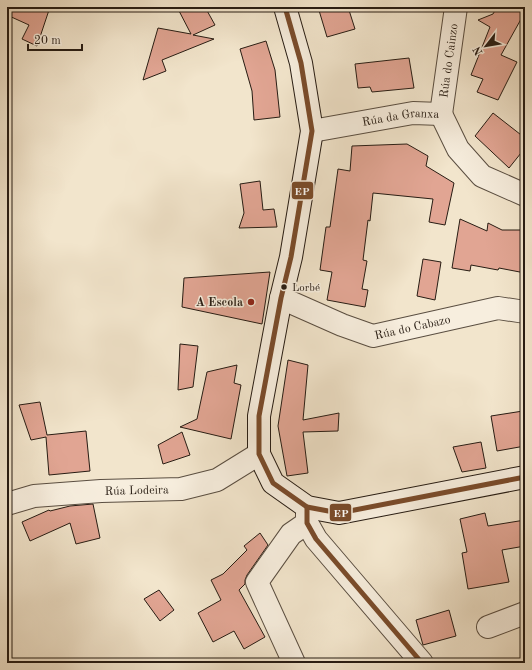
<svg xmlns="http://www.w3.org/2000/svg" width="532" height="670" font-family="'Old Standard TT',serif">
	<rect width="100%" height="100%" fill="#f2e5cc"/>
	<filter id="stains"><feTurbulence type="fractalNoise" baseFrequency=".005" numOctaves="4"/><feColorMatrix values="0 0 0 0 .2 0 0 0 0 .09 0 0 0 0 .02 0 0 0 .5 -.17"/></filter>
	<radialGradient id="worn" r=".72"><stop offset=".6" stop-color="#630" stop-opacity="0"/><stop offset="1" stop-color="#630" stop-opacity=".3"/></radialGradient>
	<!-- building -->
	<g fill="#e1a593" stroke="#271c13">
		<path d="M7,7H50L37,46L22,39L29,25L7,15Z"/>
		<path d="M177,7H205L215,25L193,35L214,39L162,60L166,71L143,80L158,28L191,34Z"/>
		<path d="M318,7H348L355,29L327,37Z"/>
		<path d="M497,7H525V12L501,55L517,62L498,100L477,92L483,79L471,75L490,27L478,20L493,14Z"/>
		<path d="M266,41L275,70L280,117L254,120L252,91L240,49Z"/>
		<path d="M409,58L414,88L372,92L370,87L358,88L355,64Z"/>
		<path d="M493,113L525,138V148L509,168L475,136Z"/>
		<path d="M407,144L428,156L426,166L454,183L445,225L429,222L433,199L373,193L370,221L368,220L363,260L367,261L362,289L368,290L365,307L327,300L332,272L320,270L326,227H330L338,169L350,171L352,146Z"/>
		<path d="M260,181L263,210L274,209L277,227L239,228L244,213L240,184Z"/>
		<path d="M460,219L487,231L488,223L502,230H525V273L499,268L498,270L471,265L470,271L452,268Z"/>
		<path d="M423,259L441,262L435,300L417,296Z"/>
		<path d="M270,272L262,324L182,307L184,278Z"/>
		<path d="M180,344L198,346L193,387L178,390Z"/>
		<path d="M288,360L308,365L303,420L339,413L338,431L303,432L308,473L287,476L278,426Z"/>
		<path d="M237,365L234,383L241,385L231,439L180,427L197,419L207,372Z"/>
		<path d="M40,402L47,435L86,431L90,471L49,475L46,437L31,440L19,405Z"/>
		<path d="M523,411L525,422V446L497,451L491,416Z"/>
		<path d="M182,432L190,455L163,464L158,445Z"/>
		<path d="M481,442L486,468L462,472L453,447Z"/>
		<path d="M93,504L100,538L76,544L70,523L30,541L22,522L49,510L50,511L70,506Z"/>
		<path d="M485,513L488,526L525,520V546L502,550L509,582L468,589L462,553L467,552L460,519Z"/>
		<path d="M260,533L268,545L247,575L245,580V584L239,590L265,637L244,649L234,631L213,642L198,613L221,600L211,580L223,574L247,550L244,546Z"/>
		<path d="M159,590L174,610L160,621L144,599Z"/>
		<path d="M449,610L456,636L423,645L416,620Z"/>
	</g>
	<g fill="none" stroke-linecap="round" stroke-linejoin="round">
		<!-- street casing -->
		<g stroke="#5a4e41" stroke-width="24">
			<g id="street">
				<path d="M441,114L458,149L482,176L525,195"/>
				<path id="s1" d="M441,114L456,7"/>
				<path id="s2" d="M312,131L413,113L441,114"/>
				<path id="s3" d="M281,298L342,325L373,336L498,308L525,312"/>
				<path id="s4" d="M7,504L34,496L101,491L181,489L217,480L259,454"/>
				<path d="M307,507V523L316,539L422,663"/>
				<path d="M488,627L525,613"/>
				<path d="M294,663L257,582L291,534L307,523"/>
			</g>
		</g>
		<!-- secondary casing -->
		<g stroke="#271c13" stroke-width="24">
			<path id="secondary" d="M285,7L301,63L312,131L291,257L281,298L259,416V454L273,483L307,507L339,513L525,477"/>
		</g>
		<!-- street -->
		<use href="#street" stroke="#f7eede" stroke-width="22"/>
		<!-- secondary -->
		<use href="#secondary" stroke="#f7eede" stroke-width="22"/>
		<!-- bus-1 casing -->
		<g stroke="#f7eede" stroke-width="8">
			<g id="bus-1">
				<path d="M285,7L301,63L312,131L291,257L281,298L259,416V454L273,483L307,507L339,513L525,477"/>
				<path d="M307,507V523L316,539L422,663"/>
			</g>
		</g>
		<!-- bus-1 -->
		<use href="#bus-1" stroke="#7a4b2a" stroke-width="5"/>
	</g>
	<!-- markers -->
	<circle fill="#271c13" stroke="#f7eede" stroke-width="1.5" cx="284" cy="287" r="3.5"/>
	<circle fill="#8f2418" stroke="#f7eede" stroke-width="1.5" cx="251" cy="302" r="4"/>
	<g text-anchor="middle" stroke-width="3" stroke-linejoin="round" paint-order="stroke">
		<!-- bus labels -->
		<g font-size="11" fill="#271c13" stroke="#f7eede" text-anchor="start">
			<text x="292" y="291">Lorbé</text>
		</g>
		<!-- street labels -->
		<g font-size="12" fill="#271c13" stroke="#f7eede">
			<text dy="4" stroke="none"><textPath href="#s1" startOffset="54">Rúa do Cainzo</textPath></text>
			<text dy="4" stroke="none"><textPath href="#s2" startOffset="90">Rúa da Granxa</textPath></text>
			<text dy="4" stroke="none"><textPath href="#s3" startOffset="140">Rúa do Cabazo</textPath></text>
			<text dy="4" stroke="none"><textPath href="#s4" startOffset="131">Rúa Lodeira</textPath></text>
		</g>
		<!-- poi labels -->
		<g font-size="12" font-weight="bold" fill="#271c13" stroke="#f7eede" text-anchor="end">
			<text x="243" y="306">A Escola</text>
		</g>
	</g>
	<g stroke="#f7eede" stroke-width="1.5">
		<rect x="291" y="181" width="23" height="19" rx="4" fill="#7a4b2a"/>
		<rect x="329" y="503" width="23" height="19" rx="4" fill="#7a4b2a"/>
	</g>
	<g font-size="11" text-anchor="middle" font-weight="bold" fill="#fff">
		<text x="302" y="195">EP</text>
		<text x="341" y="517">EP</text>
	</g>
	<!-- margin -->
	<rect width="532" height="670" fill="none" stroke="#f2e5cc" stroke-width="24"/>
	<rect x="8" y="8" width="516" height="654" fill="none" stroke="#271c13" stroke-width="2"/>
	<rect x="12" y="12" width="508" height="646" fill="none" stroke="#271c13"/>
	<!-- north arrow -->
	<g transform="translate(486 46) rotate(239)" stroke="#f7eede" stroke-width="3" paint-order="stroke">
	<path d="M0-3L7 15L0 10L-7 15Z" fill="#271c13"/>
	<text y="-6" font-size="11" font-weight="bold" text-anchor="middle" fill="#271c13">N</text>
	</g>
	<!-- scale -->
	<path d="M28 44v6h54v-6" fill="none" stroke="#271c13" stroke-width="2"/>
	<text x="34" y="44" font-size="12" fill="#271c13" stroke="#f7eede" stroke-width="3" paint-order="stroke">20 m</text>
	<rect width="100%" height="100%" filter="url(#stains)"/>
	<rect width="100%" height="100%" fill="url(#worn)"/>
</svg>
